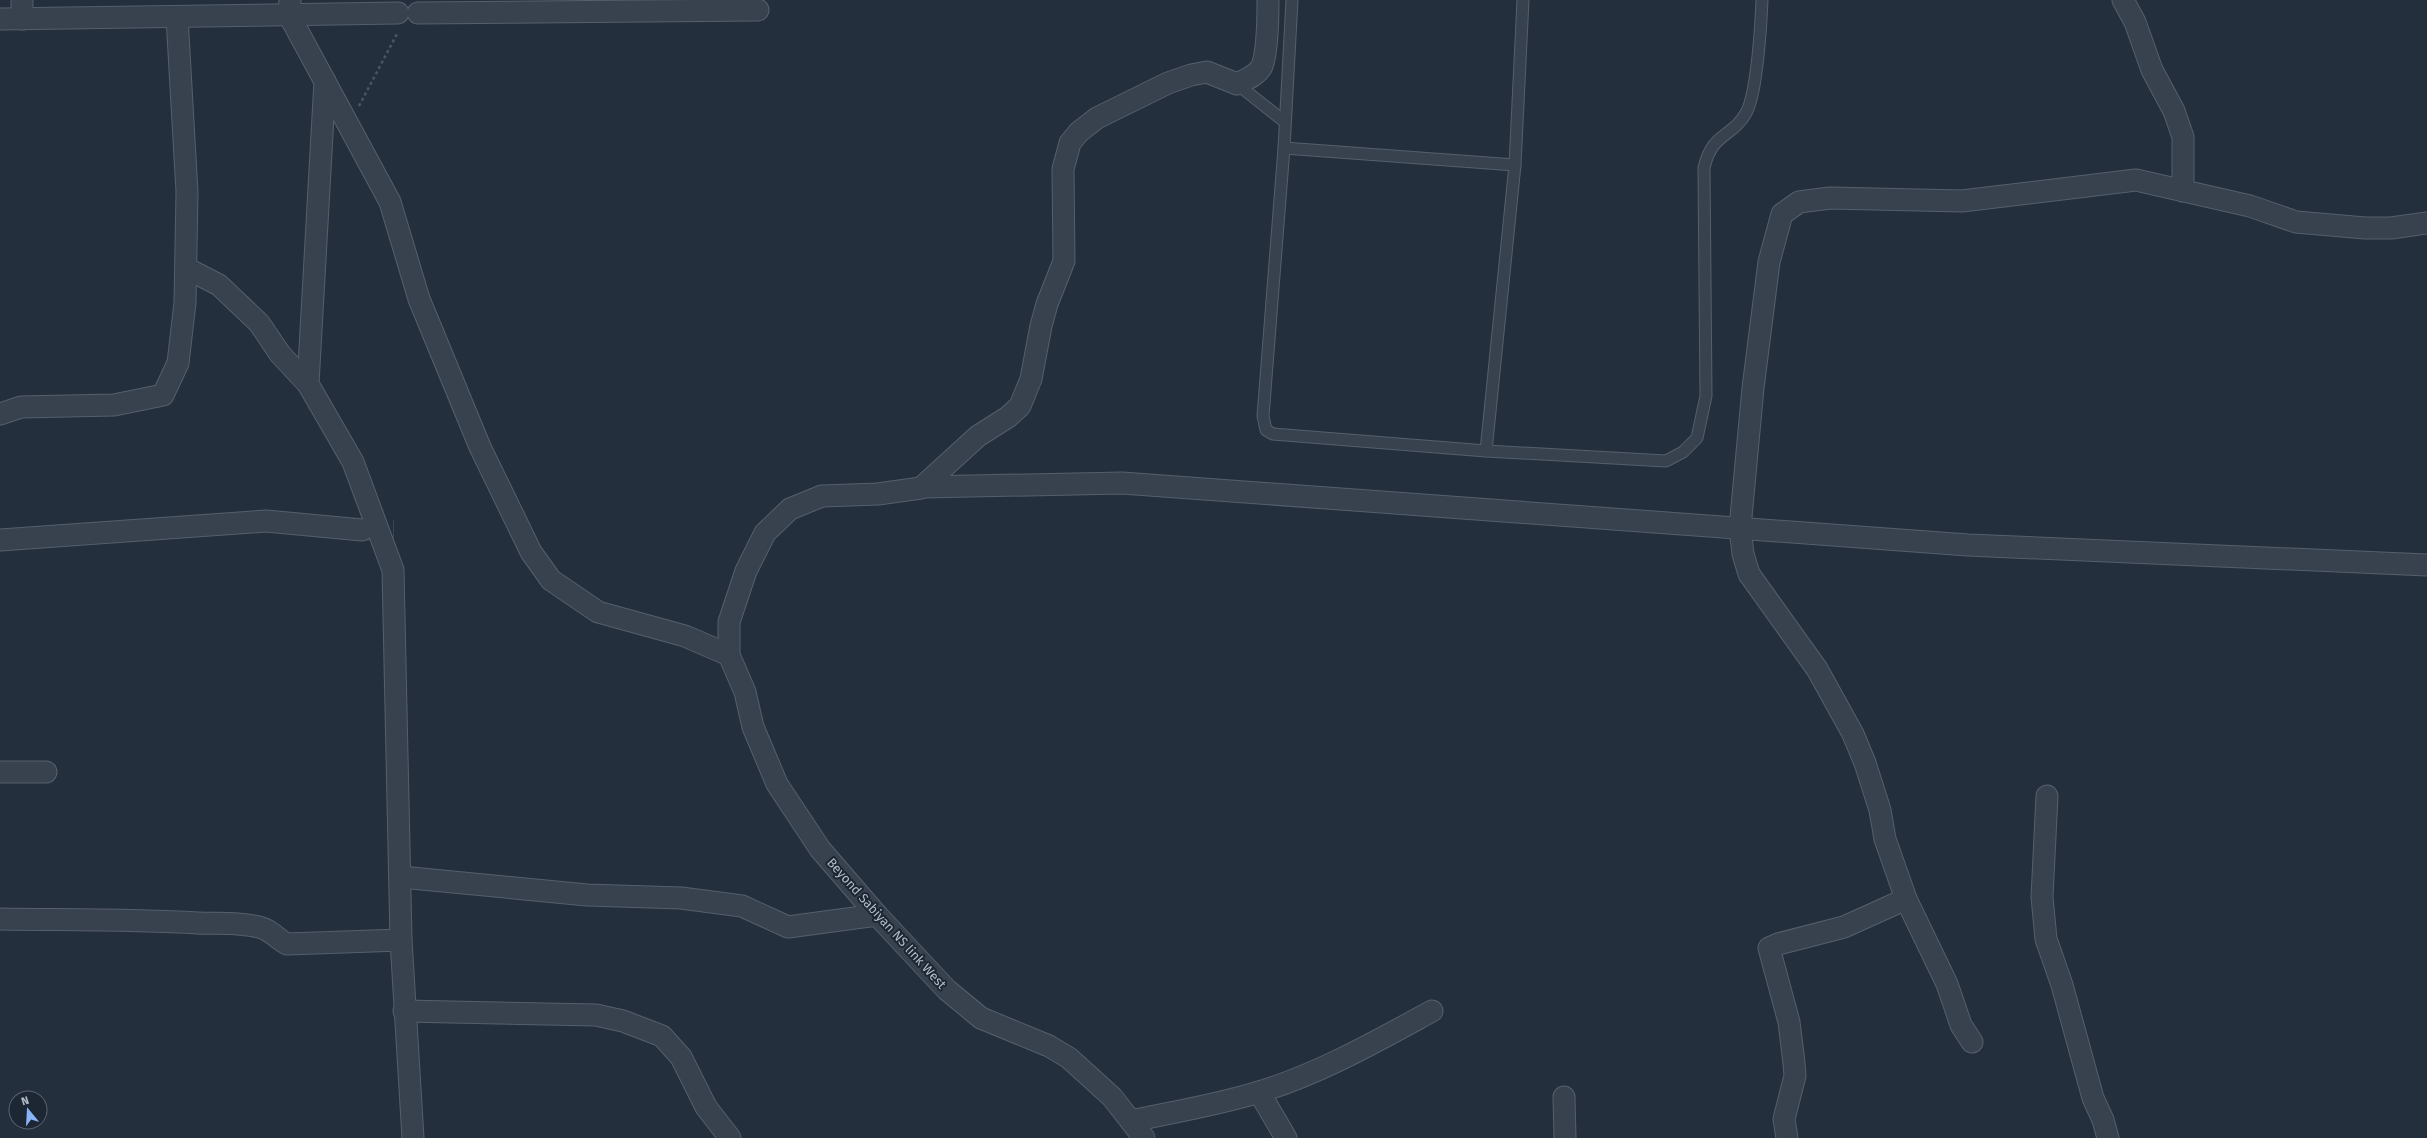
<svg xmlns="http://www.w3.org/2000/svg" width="2427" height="1138" font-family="'Fira Sans',sans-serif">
	<rect width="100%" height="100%" fill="#242f3e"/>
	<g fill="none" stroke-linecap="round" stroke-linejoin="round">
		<!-- minor-tunnel -->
		<path stroke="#3a4453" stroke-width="21" stroke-dasharray="21 10" stroke-linecap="butt" d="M362,530H394"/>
		<!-- service casing -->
		<g stroke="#565f6c" stroke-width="13">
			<g id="service">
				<path d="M1292,0L1284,148L1263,416L1266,430L1273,434L1486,451L1666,461L1683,452L1697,438L1706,396L1704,168C1712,132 1732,138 1746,113C1757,94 1761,24 1762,0"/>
				<path d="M1237,84L1285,122"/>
				<path d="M1284,148L1515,165"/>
				<path d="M1486,451L1515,165L1523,0"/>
			</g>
		</g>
		<!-- minor casing -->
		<g stroke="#565f6c" stroke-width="23">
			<g id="minor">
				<path d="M290,0L289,15L390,202L419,299L480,447L531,552L551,580L598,612L685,636L729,655"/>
				<path d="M2123,0L2135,22L2152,70L2174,111L2183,137V191"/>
				<path d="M418,13L758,10"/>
				<path d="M0,19L398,13"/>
				<path d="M22,19V0"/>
				<path d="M325,81L308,384L353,462L393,570L401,940L413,1138"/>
				<path d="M186,268L219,285L259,323L280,354L308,384"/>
				<path d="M0,414L21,407L114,405L163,395L178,363L185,303L187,192L177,17"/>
				<path d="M923,487L1122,483L1968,545L2427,565"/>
				<path d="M0,540L266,521L362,530"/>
				<path d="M0,772H46"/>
				<path d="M2047,796L2042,897L2046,939L2062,985L2093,1098L2103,1120L2108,1138"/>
				<path d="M401,877L587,895L681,898L742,906L788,927L877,915"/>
				<path d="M0,919C66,920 132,919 198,923C218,924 243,922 262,928C272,931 277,939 287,944L401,940"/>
				<path d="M404,1011L596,1015L623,1021L662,1036L681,1057L706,1107L730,1138"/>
				<path d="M1972,1042L1961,1025L1947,984L1906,899L1885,839L1880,810L1865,763L1853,734L1817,669L1749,574L1743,554L1740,528L1753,388L1769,262L1782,214L1799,202L1830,198L1962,201L2136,180L2250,206L2296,222L2365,228H2391L2427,223"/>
				<path d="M1259,1092L1286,1138"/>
				<path d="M1564,1097L1565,1138"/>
				<path d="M1131,1121C1174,1112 1217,1105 1259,1092C1319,1074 1377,1041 1432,1011"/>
				<path d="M1144,1138L1112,1097L1069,1058L1049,1046L981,1018L947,990L877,915L820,849L777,784L753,727L745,692L729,655V622L746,571L765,533L790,509L822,496L878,494L921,488L978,436L1008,417L1020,406L1031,379L1041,326L1047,304L1064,261L1063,169L1070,143L1079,132L1097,118L1168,83L1191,75L1207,72L1237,84C1245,80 1258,75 1262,66C1268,50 1268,17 1268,0"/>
				<path d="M1787,1138L1784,1119L1795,1076L1794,1063L1789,1022L1769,948L1778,944L1844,927L1906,899"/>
			</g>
		</g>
		<!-- path -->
		<path stroke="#44595c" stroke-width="2.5" stroke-dasharray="3 3" stroke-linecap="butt" d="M359,106L398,32"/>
		<!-- service -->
		<use href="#service" stroke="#38414e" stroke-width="11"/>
		<!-- minor -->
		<use href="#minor" stroke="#38414e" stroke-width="21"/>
	</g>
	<g text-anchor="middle" stroke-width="4" stroke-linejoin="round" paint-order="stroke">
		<!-- street labels -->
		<g font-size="13" fill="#b4bcc9" stroke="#1d2633">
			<text transform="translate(887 923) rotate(48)" y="5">Beyond Sabiyan NS link West</text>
		</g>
	</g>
	<!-- north arrow -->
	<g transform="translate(28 1110) rotate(342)"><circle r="19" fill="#1d2633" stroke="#59626f"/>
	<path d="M0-3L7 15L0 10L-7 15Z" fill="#8ab4f8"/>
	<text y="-6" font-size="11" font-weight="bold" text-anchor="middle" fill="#b4bcc9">N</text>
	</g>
</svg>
